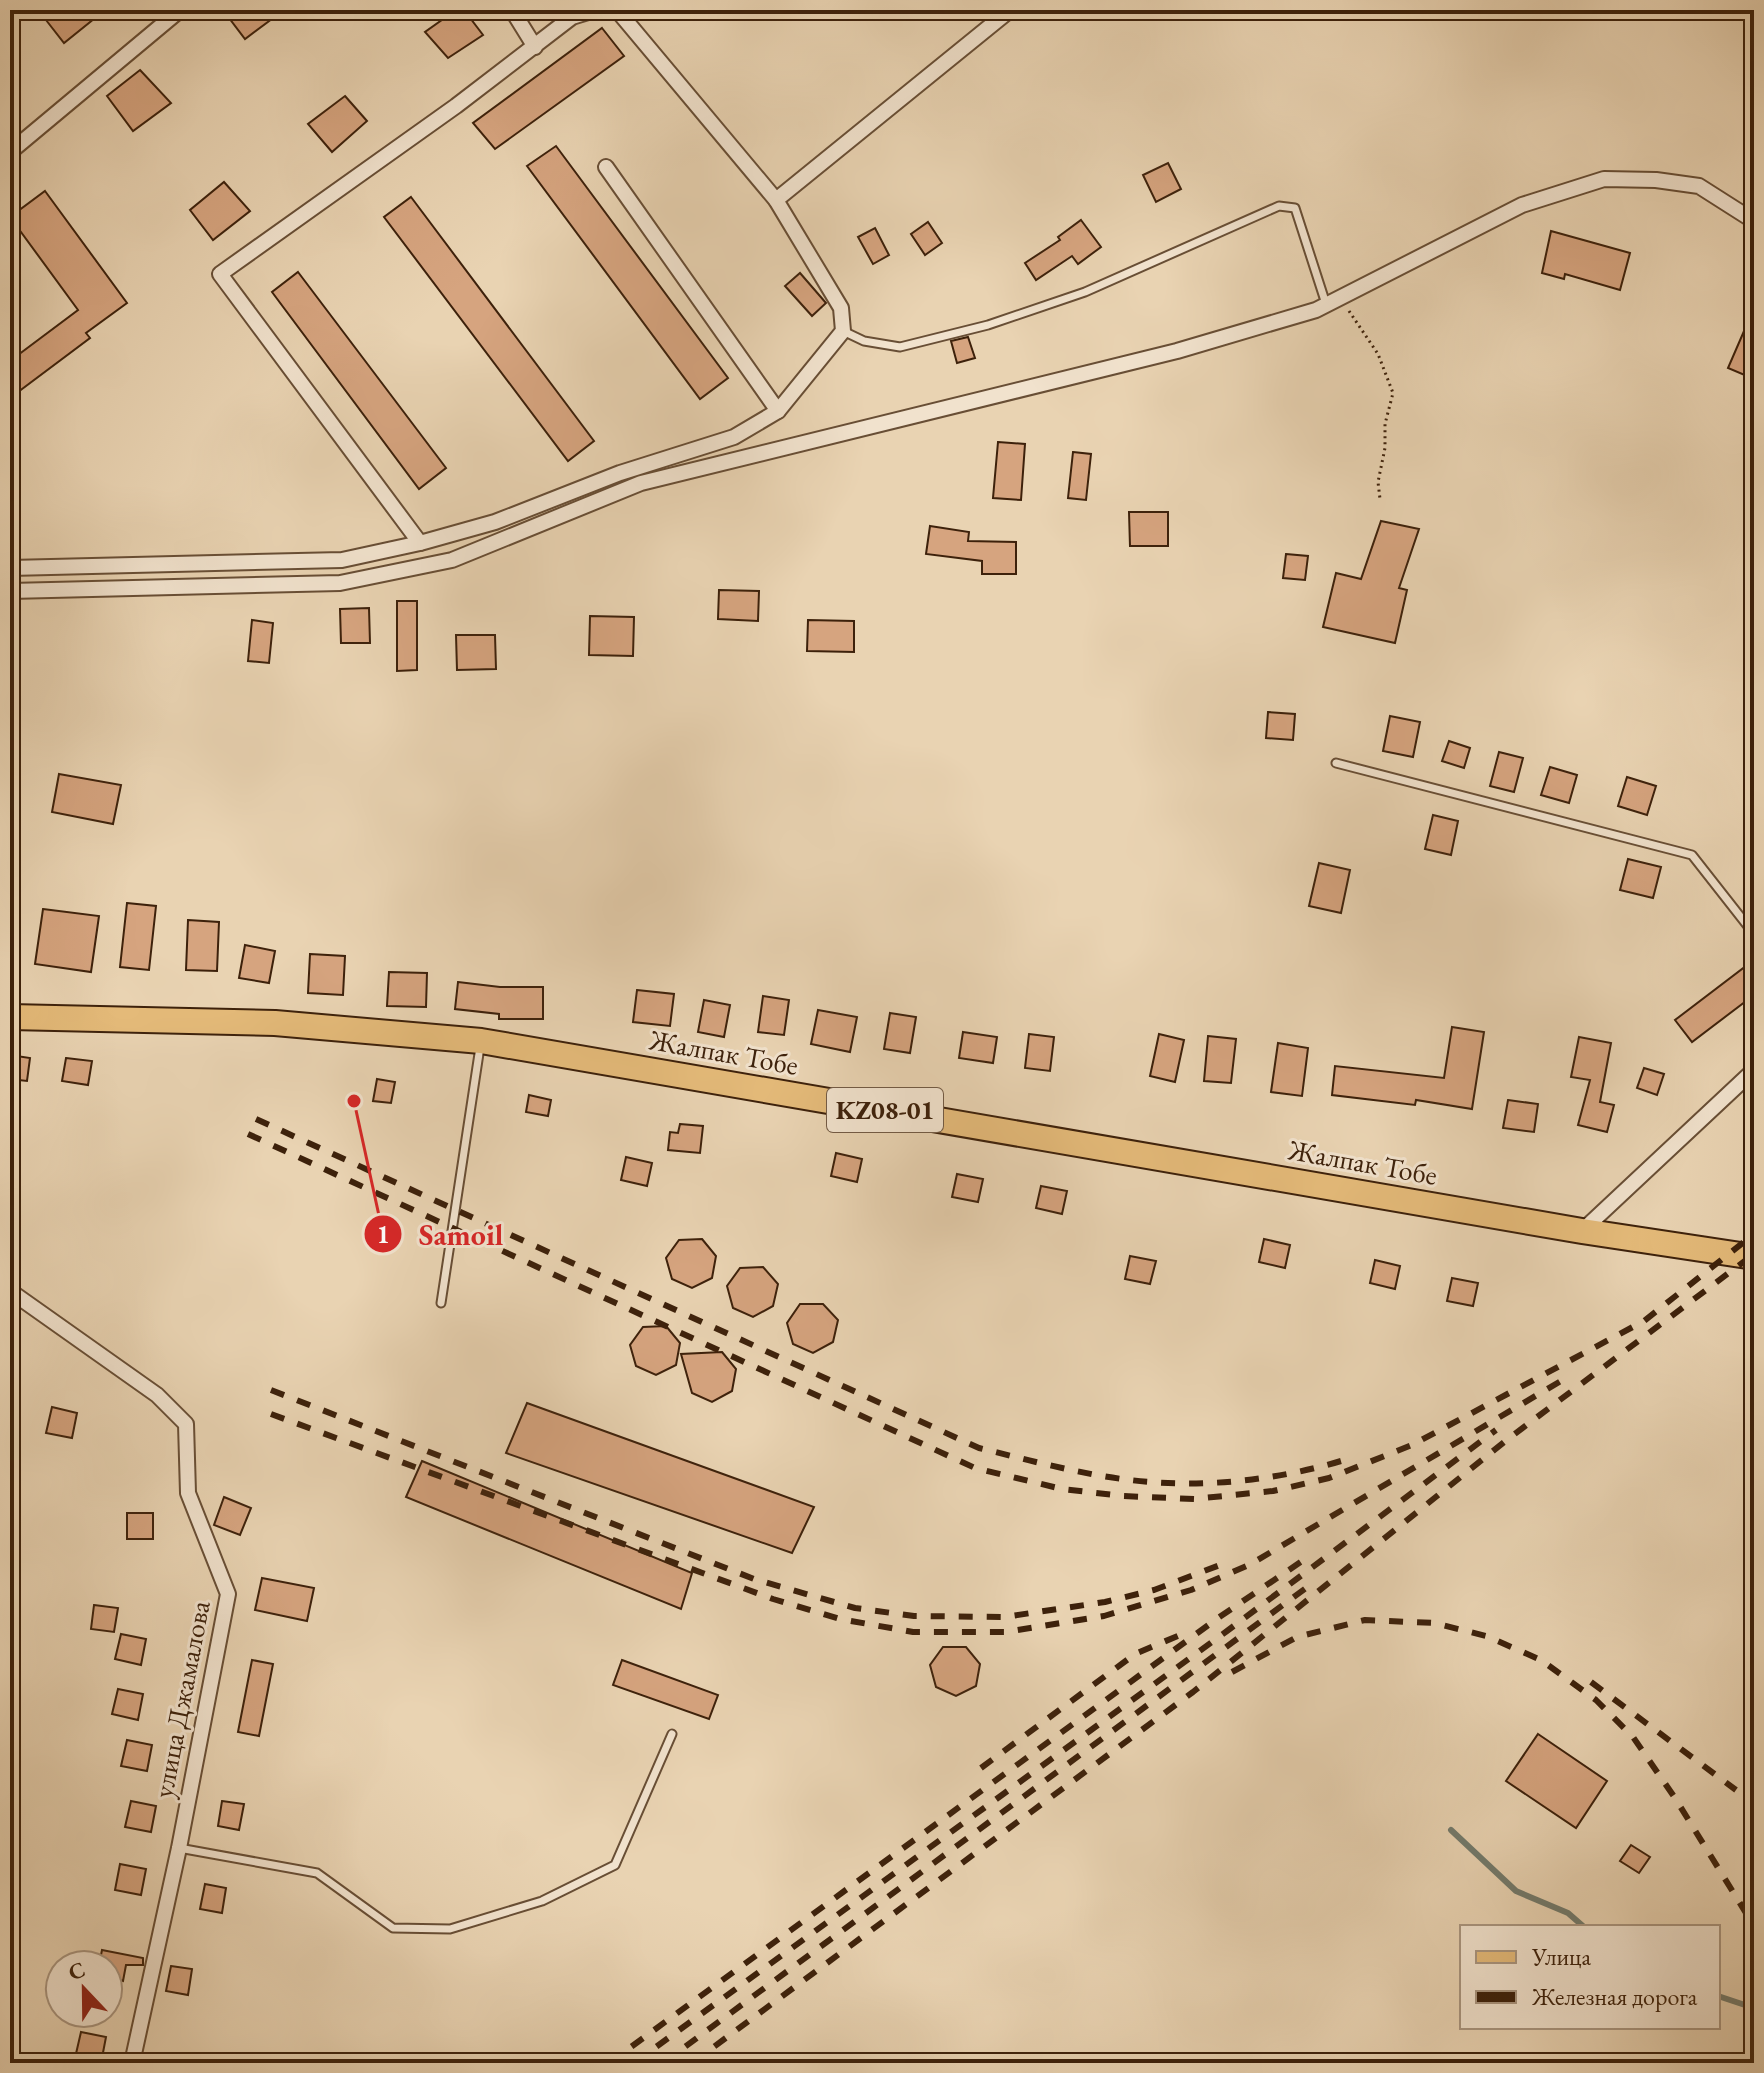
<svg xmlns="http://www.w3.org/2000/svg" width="1764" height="2073" font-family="'EB Garamond',serif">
	<rect width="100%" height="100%" fill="#e9d3b2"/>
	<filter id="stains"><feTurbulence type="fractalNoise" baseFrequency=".0025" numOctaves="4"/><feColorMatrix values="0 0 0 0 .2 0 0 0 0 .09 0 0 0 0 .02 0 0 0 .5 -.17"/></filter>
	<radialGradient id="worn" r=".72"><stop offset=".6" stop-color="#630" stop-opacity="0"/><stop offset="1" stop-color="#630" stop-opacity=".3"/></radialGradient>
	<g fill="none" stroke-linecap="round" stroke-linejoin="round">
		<!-- stream -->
		<g stroke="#737b6d" stroke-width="6">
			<path d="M1451,1830L1516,1891L1568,1913L1584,1927"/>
			<path d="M1718,1996L1754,2008"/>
		</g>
	</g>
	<!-- building -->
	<g fill="#d6a47f" stroke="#3d210b" stroke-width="2">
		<path d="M58,10H105L64,43L46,20Z"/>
		<path d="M223,10H284L245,39Z"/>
		<path d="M456,10H464L483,35L448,58L425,32Z"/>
		<path d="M602,28L624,56L495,149L473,123Z"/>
		<path d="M140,70L171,103L133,131L107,96Z"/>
		<path d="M345,96L367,121L332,152L308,124Z"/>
		<path d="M556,146L728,378L700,399L527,166Z"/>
		<path d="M1168,163L1181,189L1156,202L1143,175Z"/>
		<path d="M224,182L250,211L213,240L190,210Z"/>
		<path d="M45,191L127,303L86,333L90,338L10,398V361L78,310L10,217Z"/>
		<path d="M411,197L594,441L568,461L384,217Z"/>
		<path d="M1081,220L1101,247L1078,264L1072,256L1036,280L1025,263L1060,240L1058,237Z"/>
		<path d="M928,222L942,243L925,255L911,234Z"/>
		<path d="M875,228L889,255L873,264L858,237Z"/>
		<path d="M1551,231L1630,253L1620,290L1565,274L1564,279L1542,273Z"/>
		<path d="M298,272L446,468L419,489L272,292Z"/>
		<path d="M800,273L826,303L812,316L785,286Z"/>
		<path d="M1754,308V379L1728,368Z"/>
		<path d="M968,337L975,358L957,363L951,341Z"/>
		<path d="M998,442L1025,444L1021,500L993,498Z"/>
		<path d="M1073,452L1091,454L1086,500L1068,498Z"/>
		<path d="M1129,512H1168V546H1130Z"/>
		<path d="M1381,521L1419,529L1399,588L1407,590L1395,643L1323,627L1336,573L1361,579Z"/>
		<path d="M930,526L969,532L968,541L1016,542V574H982V561L926,554Z"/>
		<path d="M1286,554L1308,556L1305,580L1283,578Z"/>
		<path d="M719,590L759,591L758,621L718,619Z"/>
		<path d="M397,601H417V670L397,671Z"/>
		<path d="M369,608L370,643H341L340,609Z"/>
		<path d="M590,616L634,617L633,656L589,655Z"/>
		<path d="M252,620L273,623L269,663L248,661Z"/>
		<path d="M808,620L854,621V652L807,651Z"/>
		<path d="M456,635H495L496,669L457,670Z"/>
		<path d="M1268,712L1295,714L1293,740L1266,738Z"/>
		<path d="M1390,716L1420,722L1413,757L1383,751Z"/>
		<path d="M1449,741L1470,748L1464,768L1442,761Z"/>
		<path d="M1499,752L1523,758L1514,792L1490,786Z"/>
		<path d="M1550,767L1577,775L1569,803L1541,795Z"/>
		<path d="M59,774L121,785L113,824L52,812Z"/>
		<path d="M1627,777L1656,786L1647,815L1618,806Z"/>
		<path d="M1433,815L1458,821L1451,855L1425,849Z"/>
		<path d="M1628,859L1661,867L1653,898L1620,890Z"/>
		<path d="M1319,863L1350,870L1341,913L1309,906Z"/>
		<path d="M127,903L156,906L149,970L120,967Z"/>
		<path d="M43,909L99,916L91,972L35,964Z"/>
		<path d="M188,920L219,922L217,971L186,970Z"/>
		<path d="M245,945L275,951L269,983L239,978Z"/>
		<path d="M310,954L345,956L343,995L308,993Z"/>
		<path d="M1746,966L1754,977V995L1692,1042L1675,1020Z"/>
		<path d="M389,972L427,973L426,1007L387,1006Z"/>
		<path d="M458,982L500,987H543V1019H499V1014L455,1009Z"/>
		<path d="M637,990L674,994L670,1026L633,1022Z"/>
		<path d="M763,996L789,1000L784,1035L758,1032Z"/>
		<path d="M704,1000L730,1005L724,1037L698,1032Z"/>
		<path d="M818,1010L857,1017L850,1052L811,1044Z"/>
		<path d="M890,1013L916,1017L910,1053L884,1049Z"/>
		<path d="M1452,1027L1484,1032L1472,1109L1416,1100L1415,1105L1332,1095L1335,1066L1444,1078Z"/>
		<path d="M963,1032L997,1037L993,1063L959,1058Z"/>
		<path d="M1029,1034L1054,1037L1050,1071L1025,1068Z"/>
		<path d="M1159,1034L1184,1040L1175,1082L1150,1076Z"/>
		<path d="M1208,1036L1236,1039L1231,1083L1204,1081Z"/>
		<path d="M1579,1037L1611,1043L1600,1102L1614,1105L1607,1132L1578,1125L1590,1080L1571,1077Z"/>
		<path d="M1278,1043L1308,1048L1302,1096L1271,1092Z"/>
		<path d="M10,1055L30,1058L27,1081L10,1079Z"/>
		<path d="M66,1058L92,1061L88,1085L62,1081Z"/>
		<path d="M1644,1068L1664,1074L1657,1095L1637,1088Z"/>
		<path d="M377,1079L395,1082L391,1103L373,1101Z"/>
		<path d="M529,1095L551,1100L548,1116L526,1112Z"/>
		<path d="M1508,1100L1538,1104L1534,1132L1503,1128Z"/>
		<path d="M680,1124L703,1126L700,1153L668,1150L670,1132L678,1133Z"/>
		<path d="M836,1153L862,1159L857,1182L831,1176Z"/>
		<path d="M626,1157L652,1163L647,1186L621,1180Z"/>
		<path d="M957,1174L983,1179L978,1202L952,1197Z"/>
		<path d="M1041,1186L1067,1191L1062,1214L1036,1208Z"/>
		<path d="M702,1239L716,1256L712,1278L692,1288L672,1279L666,1258L679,1240Z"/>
		<path d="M1264,1239L1290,1245L1285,1268L1259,1262Z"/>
		<path d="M1130,1256L1156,1261L1150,1284L1125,1279Z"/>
		<path d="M1375,1260L1400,1266L1395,1289L1370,1283Z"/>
		<path d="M763,1267L778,1284L773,1306L753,1317L733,1308L727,1286L740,1268Z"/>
		<path d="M1452,1278L1478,1283L1473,1306L1447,1301Z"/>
		<path d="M800,1304H823L838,1320L833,1342L813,1353L793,1344L787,1323Z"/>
		<path d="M666,1326L680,1343L676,1365L656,1375L636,1366L630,1345L643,1327Z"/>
		<path d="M722,1352L736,1369L732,1391L712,1402L692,1393L681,1354Z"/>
		<path d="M527,1403L814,1507L792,1553L506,1453Z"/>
		<path d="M52,1407L77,1413L72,1438L46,1433Z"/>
		<path d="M422,1461L692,1573L681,1609L406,1497Z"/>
		<path d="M224,1497L251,1508L240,1535L214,1525Z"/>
		<rect x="127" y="1513" width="26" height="26"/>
		<path d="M262,1578L314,1588L307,1621L255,1610Z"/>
		<path d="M94,1605L118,1608L114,1632L91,1629Z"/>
		<path d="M121,1634L146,1639L141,1665L115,1659Z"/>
		<path d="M943,1647H966L980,1664L976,1686L956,1696L936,1687L930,1665Z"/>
		<path d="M252,1660L273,1664L259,1736L238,1732Z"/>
		<path d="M622,1660L718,1695L709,1719L613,1685Z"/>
		<path d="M118,1689L143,1694L138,1720L112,1714Z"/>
		<path d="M1538,1734L1607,1781L1576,1828L1506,1781Z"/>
		<path d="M127,1740L152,1745L147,1771L121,1766Z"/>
		<path d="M131,1801L156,1806L151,1832L125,1827Z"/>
		<path d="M222,1801L244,1804L239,1830L218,1826Z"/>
		<path d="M1631,1845L1650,1857L1639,1873L1620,1861Z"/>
		<path d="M120,1864L146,1869L141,1895L115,1890Z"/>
		<path d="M205,1884L226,1888L222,1913L200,1909Z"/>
		<path d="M102,1950L143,1958V1965H126L123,1981L108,1978V1965H99Z"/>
		<path d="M171,1966L192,1969L188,1995L166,1991Z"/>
		<path d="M81,2032L106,2037L101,2063L75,2058Z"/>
	</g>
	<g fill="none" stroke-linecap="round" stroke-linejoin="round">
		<!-- service casing -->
		<g stroke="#684e35" stroke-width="11">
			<g id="service">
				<path d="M843,331L864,341L900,347L988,325L1085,292L1279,206L1295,208L1326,304"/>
				<path d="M1336,763L1692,855L1754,934"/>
				<path d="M441,1303L480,1047"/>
				<path d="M179,1848L317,1873L393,1928L450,1929L542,1901L615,1865L672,1734"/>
				<path d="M1753,2007H1754"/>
			</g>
		</g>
		<!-- minor casing -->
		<g stroke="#684e35" stroke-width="18">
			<g id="minor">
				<path d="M512,10L535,47"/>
				<path d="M10,152L180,10"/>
				<path d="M606,167L778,411"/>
				<path d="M776,200L1010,10"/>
				<path d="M420,543L220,274L456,106L572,17L595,10"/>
				<path d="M10,568L342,560L420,543L495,522L620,473L734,437L778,411L843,331L841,308L776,200L617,10"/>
				<path d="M10,591L340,583L452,560L641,483L1177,351L1316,310L1522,205L1604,179L1656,180L1699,186L1754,221"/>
				<path d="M1582,1231L1754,1070"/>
				<path d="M10,1291L157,1395L186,1424L188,1493L228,1594L179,1848L132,2063"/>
			</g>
		</g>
		<!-- primary casing -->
		<g stroke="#3d210b" stroke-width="28">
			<path id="primary" d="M10,1017L275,1023L481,1041L1582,1231L1754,1257"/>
		</g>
		<!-- path -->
		<path stroke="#3d210b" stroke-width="3" stroke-dasharray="2 4" stroke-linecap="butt" d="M1349,311L1378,354L1393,393L1385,424V448L1378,482L1380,499"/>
		<!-- service -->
		<use href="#service" stroke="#f1e2cd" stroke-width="7"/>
		<!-- minor -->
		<use href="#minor" stroke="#f1e2cd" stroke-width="14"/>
		<!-- primary -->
		<use href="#primary" stroke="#e4ba79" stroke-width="24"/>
		<!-- rail -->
		<g stroke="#3d210b" stroke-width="6" stroke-dasharray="14 14" stroke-linecap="butt">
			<path d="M256,1119L979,1448C1029,1460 1079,1474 1130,1480C1205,1489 1282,1480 1354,1457"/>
			<path d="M248,1134L975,1468L1062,1489L1123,1496L1194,1499L1273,1491L1329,1478L1412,1445L1644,1321L1754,1234"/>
			<path d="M271,1390L754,1579L855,1608L914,1616L1004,1617L1105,1602L1154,1590L1220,1565"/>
			<path d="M271,1414L773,1599L840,1619L913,1632H1006L1104,1616L1191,1590L1249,1565L1571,1375"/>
			<path d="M1232,1672L1297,1637L1365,1620L1434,1623L1486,1636L1541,1660L1596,1700L1633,1737L1675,1798L1754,1926"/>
			<path d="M1591,1682L1736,1790"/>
			<path d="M981,1768L1135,1654L1187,1632"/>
			<path d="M609,2063L1218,1618L1308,1557"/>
			<path d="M634,2063L1227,1631L1496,1430"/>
			<path d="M663,2063L1310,1585"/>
			<path d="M692,2063L1193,1692L1508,1439L1754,1254"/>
		</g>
	</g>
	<g text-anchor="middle" stroke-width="6" stroke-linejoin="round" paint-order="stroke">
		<!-- shield labels -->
		<rect fill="#f1e2cd" stroke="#735b45" stroke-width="2" x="827" y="1088" width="116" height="44" rx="6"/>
		<g font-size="26" font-weight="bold" fill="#3d210b">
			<text x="885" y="1119">KZ08-01</text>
		</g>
		<!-- street labels -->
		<g font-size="28" fill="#3d210b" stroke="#f1e2cd">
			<text transform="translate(724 1052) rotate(10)" y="10">Жалпак Тобе</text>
			<text transform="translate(1363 1162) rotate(10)" y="10">Жалпак Тобе</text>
			<text transform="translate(181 1699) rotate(-79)" y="10">улица Джамалова</text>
		</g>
	</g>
	<!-- callouts -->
	<path fill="none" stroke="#d62828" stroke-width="3" d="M354 1101L383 1234"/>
	<g fill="#d62828" stroke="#f1e2cd" stroke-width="3">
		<circle cx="354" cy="1101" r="8"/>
		<circle cx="383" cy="1234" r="20"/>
	</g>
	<g font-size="24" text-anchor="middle" font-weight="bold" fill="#fff">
		<text x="383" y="1243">1</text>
	</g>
	<g font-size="30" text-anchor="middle" font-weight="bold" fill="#d62828" stroke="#f1e2cd" stroke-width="6" stroke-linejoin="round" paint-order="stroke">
		<text x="461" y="1245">Samoil</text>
	</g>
	<!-- margin -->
	<rect width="1764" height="2073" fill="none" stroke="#e9d3b2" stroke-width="40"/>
	<rect x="12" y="12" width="1740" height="2049" fill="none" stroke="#3d210b" stroke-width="4"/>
	<rect x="20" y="20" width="1724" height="2033" fill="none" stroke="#3d210b" stroke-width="2"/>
	<!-- legend -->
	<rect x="1460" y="1925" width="260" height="104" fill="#f1e2cd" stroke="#a9957f" stroke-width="2"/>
	<rect x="1476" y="1951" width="40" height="12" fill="#e4ba79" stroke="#a9957f" stroke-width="2"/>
	<text x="1532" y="1965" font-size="24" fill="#3d210b">Улица</text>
	<rect x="1476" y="1991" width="40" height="12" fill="#3d210b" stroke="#a9957f" stroke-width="2"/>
	<text x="1532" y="2005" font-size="24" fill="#3d210b">Железная дорога</text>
	<!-- north arrow -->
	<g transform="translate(84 1989) rotate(338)"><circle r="38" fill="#f1e2cd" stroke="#a9957f" stroke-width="2"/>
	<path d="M0-6L14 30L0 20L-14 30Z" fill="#8f2418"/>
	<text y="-12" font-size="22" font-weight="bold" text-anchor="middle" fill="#3d210b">С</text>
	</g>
	<rect width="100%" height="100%" filter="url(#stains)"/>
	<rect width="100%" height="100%" fill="url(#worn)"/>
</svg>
